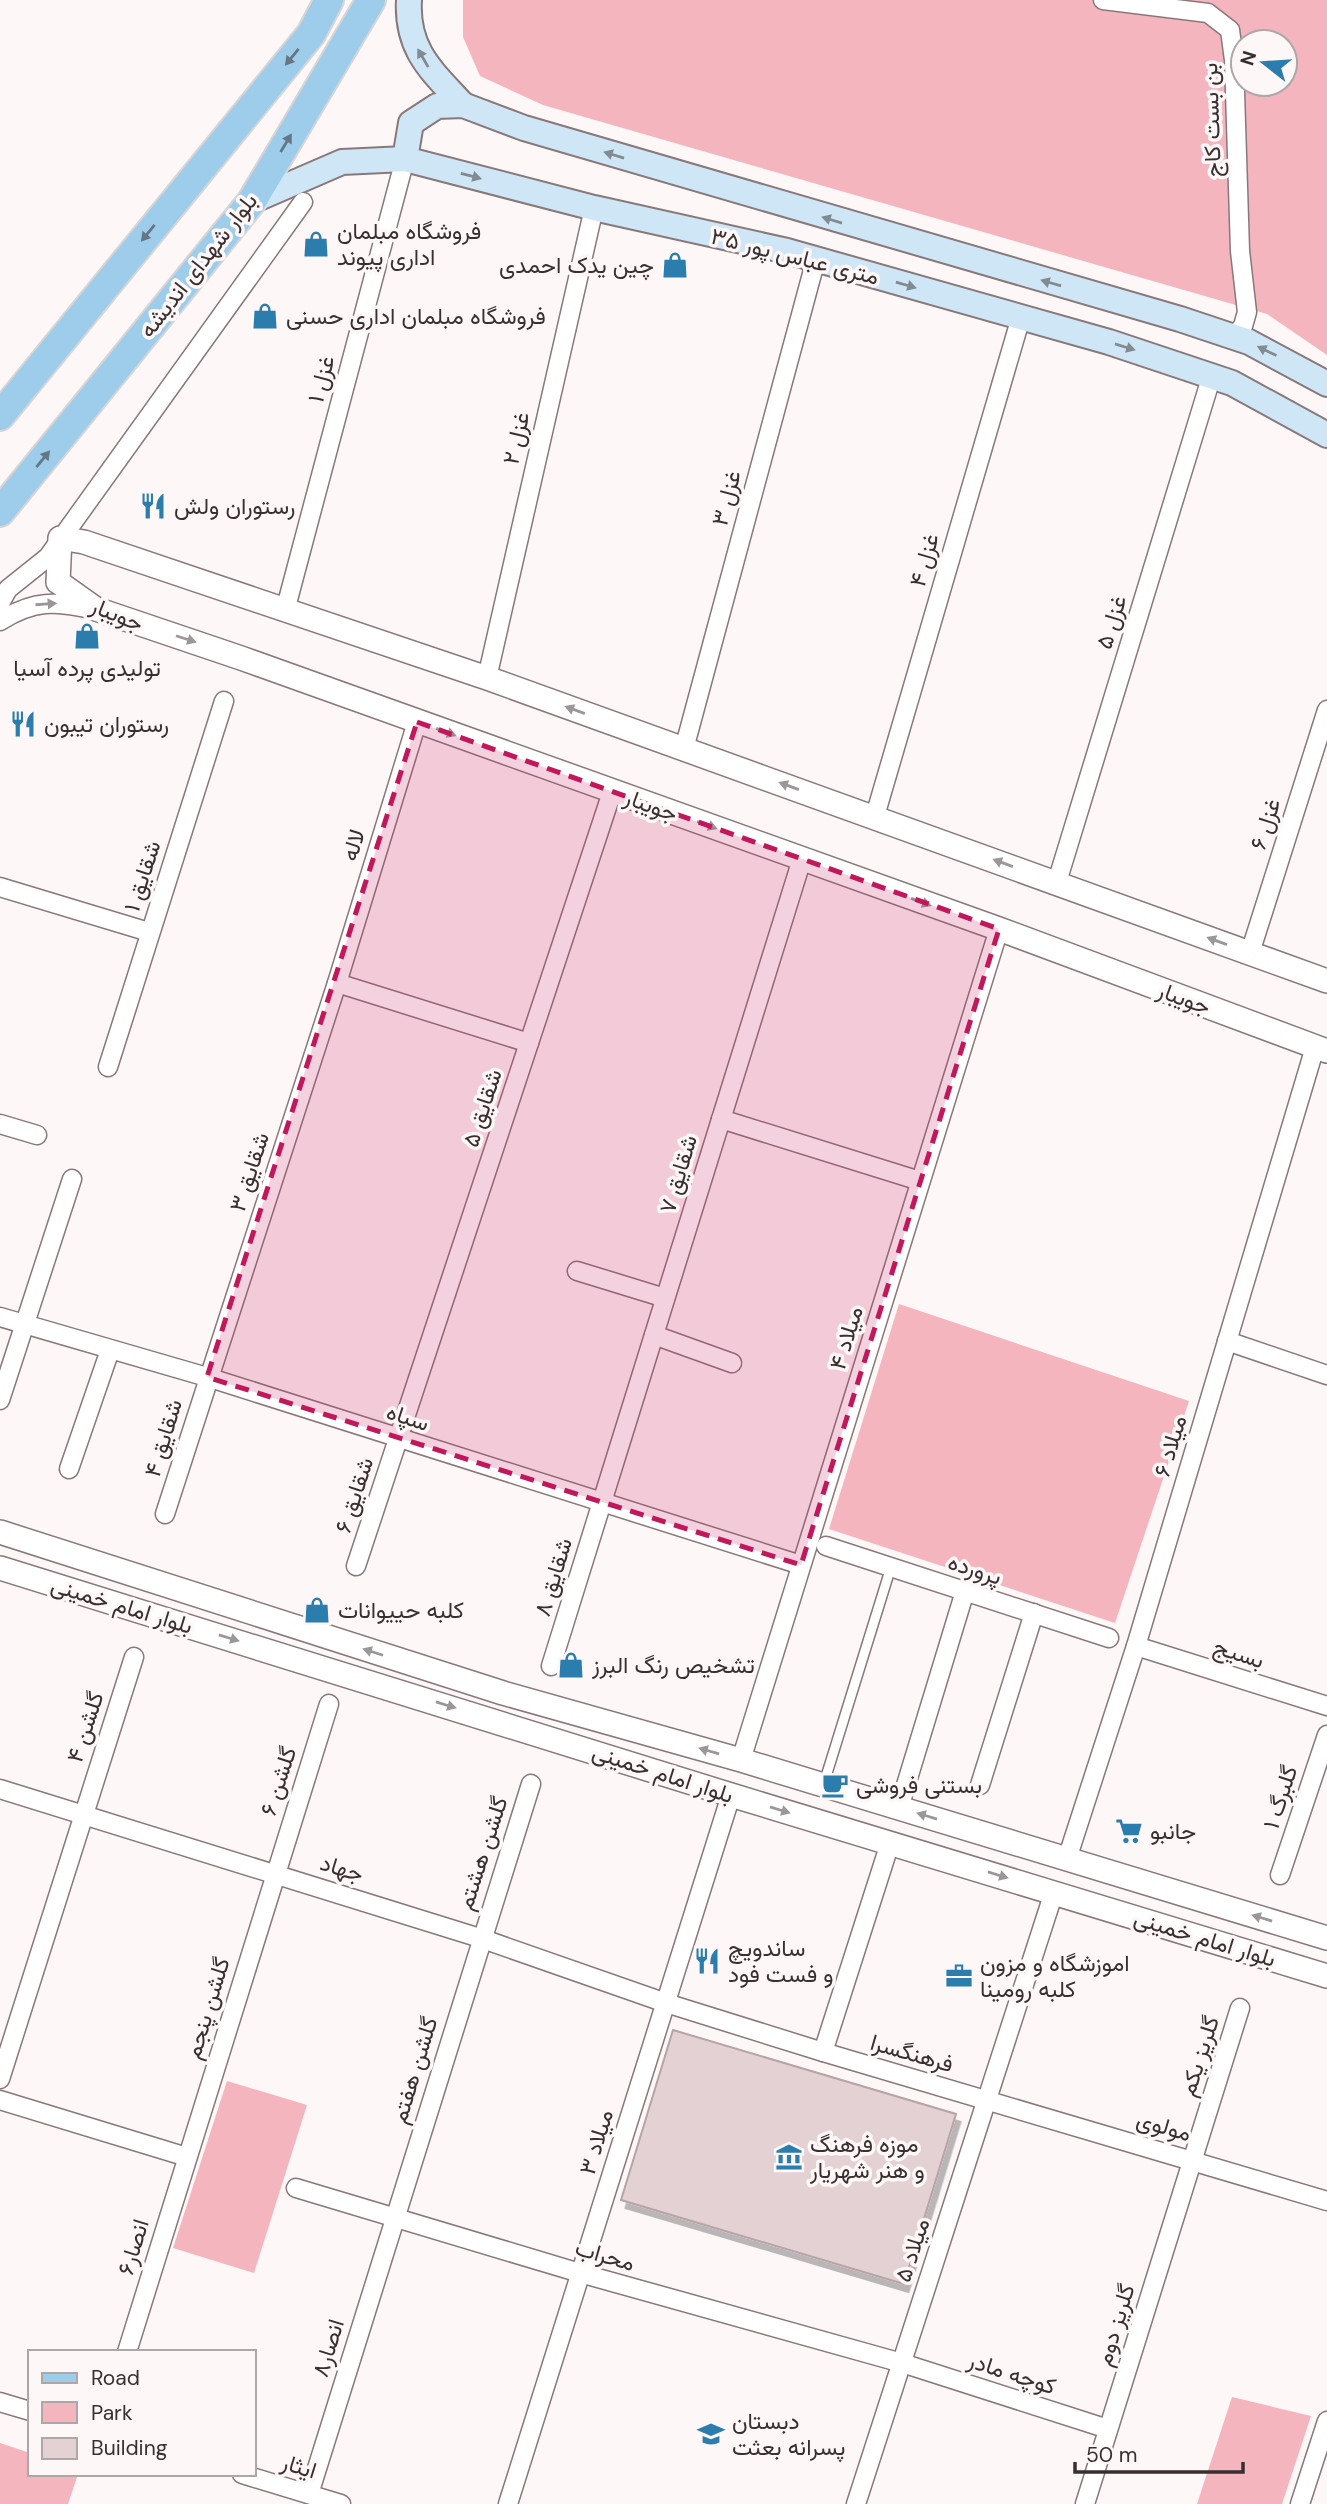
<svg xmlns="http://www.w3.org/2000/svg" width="1327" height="2504" font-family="'DM Sans',Vazirmatn,sans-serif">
	<defs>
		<filter id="shadow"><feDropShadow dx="4.5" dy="8" stdDeviation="0" flood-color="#0004"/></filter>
	</defs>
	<rect width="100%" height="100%" fill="#fef7f8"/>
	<!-- green -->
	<g fill="#f4b5bf" fill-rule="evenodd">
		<path d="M463,0H1327V355L1267,314L543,105L480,76L463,37ZM1243,42H1285V84H1243Z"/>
		<path d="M899,1304L1189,1401L1115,1623L829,1529Z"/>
		<path d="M227,2081L307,2105L254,2273L173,2248Z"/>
		<path d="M1232,2397L1311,2416L1282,2504H1197Z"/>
		<path d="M0,2443L30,2453V2474H78L68,2504H0Z"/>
	</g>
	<!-- building -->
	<path fill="#e4d1d3" stroke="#b6a4a6" stroke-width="2" filter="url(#shadow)" d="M673,2030L956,2114L904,2284L621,2200Z"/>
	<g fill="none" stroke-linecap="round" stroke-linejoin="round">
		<!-- service casing -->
		<g stroke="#89787a" stroke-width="12">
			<path id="service" d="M824,1783L891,1567"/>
		</g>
		<!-- minor casing -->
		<g stroke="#89787a" stroke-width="21">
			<g id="minor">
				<path d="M1103,0L1208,13L1230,30L1234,60L1240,251L1247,312L1243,326L1234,337"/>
				<path d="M0,603L8,589L48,557L303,202"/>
				<path d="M285,611L405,159"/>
				<path d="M0,621C36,599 53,602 93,609"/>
				<path d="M487,678L594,208"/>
				<path d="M684,749L816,259"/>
				<path d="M875,816L1021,317"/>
				<path d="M1057,882L1212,375"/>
				<path d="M0,887L149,932"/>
				<path d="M1250,953L1327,710"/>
				<path d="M337,983L529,1043"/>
				<path d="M108,1067L224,701"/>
				<path d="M721,1119L920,1181"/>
				<path d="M0,1124L37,1135"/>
				<path d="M577,1271L665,1298"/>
				<path d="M0,1317L207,1377L801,1565"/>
				<path d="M654,1335L732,1363"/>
				<path d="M1227,1341L1327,1375"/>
				<path d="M0,1400L72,1179"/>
				<path d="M69,1469L110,1350"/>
				<path d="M165,1514L337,983L417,722"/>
				<path d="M826,1546L1109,1638"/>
				<path d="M356,1566L612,792"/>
				<path d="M1136,1646L1327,1706"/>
				<path d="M551,1666L802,859"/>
				<path d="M741,1760L999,929"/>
				<path d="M980,1785L1034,1613"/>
				<path d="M0,1789L480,1938L666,2003L823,2052L1327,2201"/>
				<path d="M899,1808L965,1591"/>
				<path d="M1067,1859L1136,1646L1315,1047"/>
				<path d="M1280,1875L1327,1735"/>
				<path d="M823,2052L890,1843"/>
				<path d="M0,2079L134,1657"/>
				<path d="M0,2100L187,2157"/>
				<path d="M296,2188L580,2273L902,2363L1108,2429"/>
				<path d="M127,2352L329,1704"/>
				<path d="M0,2402L30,2411"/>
				<path d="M242,2474L341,2504"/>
				<path d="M309,2494L531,1784"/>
				<path d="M508,2504L731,1795"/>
				<path d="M856,2504L1054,1892"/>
				<path d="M1085,2504L1240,2008"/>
				<path d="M1300,2504L1327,2421"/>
			</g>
		</g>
		<!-- tertiary casing -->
		<g stroke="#89787a" stroke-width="26">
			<g id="tertiary">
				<path d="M1327,981L487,678L84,542L60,538L58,582L96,609L241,658L999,929L1327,1051"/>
				<path d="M0,1532L503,1693L741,1760L1327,1938"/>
				<path d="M0,1568L731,1795L1327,1976"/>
			</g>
		</g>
		<!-- secondary casing -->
		<g stroke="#89787a" stroke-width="28">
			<g id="secondary">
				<path d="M409,0C406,50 432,71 463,105"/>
				<path d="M405,159L411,123L437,106L463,105L524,128L1180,319L1249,342L1327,384"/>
				<path d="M252,201L342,162L405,159L594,208L787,251L1109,342L1232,383L1327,435"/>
			</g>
		</g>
		<!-- primary casing -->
		<g stroke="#d7d5d6" stroke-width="32">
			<g id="primary">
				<path d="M0,416L311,34L329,0"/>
				<path d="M0,512L252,201L371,0"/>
			</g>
		</g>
		<!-- service -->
		<use href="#service" stroke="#fff" stroke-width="9"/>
		<!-- minor -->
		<use href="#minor" stroke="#fff" stroke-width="18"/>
		<!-- tertiary -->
		<use href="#tertiary" stroke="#fff" stroke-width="23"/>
		<!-- secondary -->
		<use href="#secondary" stroke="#cee6f5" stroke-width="24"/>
		<!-- primary -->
		<use href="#primary" stroke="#9dcdeb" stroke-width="28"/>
	</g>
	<!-- one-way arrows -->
	<defs><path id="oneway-solid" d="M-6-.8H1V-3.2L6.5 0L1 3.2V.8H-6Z" transform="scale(1.75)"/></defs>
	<g fill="#657684">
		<use href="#oneway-solid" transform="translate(292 57) rotate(129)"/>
		<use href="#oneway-solid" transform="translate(286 143) rotate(-59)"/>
		<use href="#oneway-solid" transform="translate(148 233) rotate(129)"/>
		<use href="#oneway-solid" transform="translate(43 459) rotate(-51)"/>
	</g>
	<g fill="#828a92">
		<use href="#oneway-solid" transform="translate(423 58) rotate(-120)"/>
		<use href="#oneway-solid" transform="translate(614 155) rotate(-163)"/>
		<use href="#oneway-solid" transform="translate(471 176) rotate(15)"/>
		<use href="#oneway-solid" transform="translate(832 220) rotate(-163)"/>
		<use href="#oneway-solid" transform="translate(1051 283) rotate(-164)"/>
		<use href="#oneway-solid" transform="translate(906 285) rotate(16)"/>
		<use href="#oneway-solid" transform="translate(1125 347) rotate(17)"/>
		<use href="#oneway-solid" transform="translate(1267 351) rotate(-154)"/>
	</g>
	<g fill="#9b9798">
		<use href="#oneway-solid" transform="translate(46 604) rotate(-4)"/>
		<use href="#oneway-solid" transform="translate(186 639) rotate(18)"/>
		<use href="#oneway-solid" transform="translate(575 710) rotate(-160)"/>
		<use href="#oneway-solid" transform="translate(446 732) rotate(20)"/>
		<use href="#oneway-solid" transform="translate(789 786) rotate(-160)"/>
		<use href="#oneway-solid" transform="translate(707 825) rotate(20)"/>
		<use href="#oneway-solid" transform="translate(1003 863) rotate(-160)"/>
		<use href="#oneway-solid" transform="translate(921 902) rotate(20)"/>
		<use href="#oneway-solid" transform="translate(1217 941) rotate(-160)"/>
		<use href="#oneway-solid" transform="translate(229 1638) rotate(17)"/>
		<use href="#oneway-solid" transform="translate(373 1652) rotate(-162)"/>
		<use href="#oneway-solid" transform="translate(446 1705) rotate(17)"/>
		<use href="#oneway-solid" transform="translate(709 1751) rotate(-164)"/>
		<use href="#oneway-solid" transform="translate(780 1810) rotate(17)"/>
		<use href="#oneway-solid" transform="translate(927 1816) rotate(-163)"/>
		<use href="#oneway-solid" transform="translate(998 1875) rotate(17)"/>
		<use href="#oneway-solid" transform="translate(1262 1918) rotate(-163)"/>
	</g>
	<!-- marked area -->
	<path fill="#c2185b" fill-opacity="0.2" stroke="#c2185b" stroke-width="5" stroke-dasharray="14 9" stroke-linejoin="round" d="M417,722L999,929L801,1565L207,1377Z"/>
	<!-- icons -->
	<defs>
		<g id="shop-bare" transform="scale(2.1)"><path d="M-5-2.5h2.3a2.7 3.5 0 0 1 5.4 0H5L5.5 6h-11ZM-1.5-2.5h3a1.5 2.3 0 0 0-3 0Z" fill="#2a7dad" stroke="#fef7f8" stroke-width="2.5" paint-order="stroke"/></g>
		<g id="restaurant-bare" transform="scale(2.1)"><path d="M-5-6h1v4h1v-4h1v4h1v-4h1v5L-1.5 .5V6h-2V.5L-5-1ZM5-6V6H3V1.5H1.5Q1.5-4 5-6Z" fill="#2a7dad" stroke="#fef7f8" stroke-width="2.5" paint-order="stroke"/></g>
		<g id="cafe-bare" transform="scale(2.1)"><path d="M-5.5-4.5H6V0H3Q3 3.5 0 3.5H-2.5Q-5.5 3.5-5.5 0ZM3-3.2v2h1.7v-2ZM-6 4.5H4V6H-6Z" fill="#2a7dad" stroke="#fef7f8" stroke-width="2.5" paint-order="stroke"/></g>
		<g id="supermarket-bare" transform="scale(2.1)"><path d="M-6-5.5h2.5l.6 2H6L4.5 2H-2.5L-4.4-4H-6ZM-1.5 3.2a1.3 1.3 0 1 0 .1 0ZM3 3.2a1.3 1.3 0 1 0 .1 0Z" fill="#2a7dad" stroke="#fef7f8" stroke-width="2.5" paint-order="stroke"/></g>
		<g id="office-bare" transform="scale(2.1)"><path d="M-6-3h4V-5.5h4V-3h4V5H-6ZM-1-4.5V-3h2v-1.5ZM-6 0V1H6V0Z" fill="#2a7dad" stroke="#fef7f8" stroke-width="2.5" paint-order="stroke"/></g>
		<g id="museum-bare" transform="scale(2.1)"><path d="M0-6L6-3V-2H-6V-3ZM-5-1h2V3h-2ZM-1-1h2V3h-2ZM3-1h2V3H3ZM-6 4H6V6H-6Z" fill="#2a7dad" stroke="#fef7f8" stroke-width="2.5" paint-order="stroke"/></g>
		<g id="school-bare" transform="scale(2.1)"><path d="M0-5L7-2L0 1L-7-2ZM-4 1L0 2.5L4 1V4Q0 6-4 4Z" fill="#2a7dad" stroke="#fef7f8" stroke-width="2.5" paint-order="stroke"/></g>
	</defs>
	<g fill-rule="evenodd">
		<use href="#shop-bare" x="316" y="244"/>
		<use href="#shop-bare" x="675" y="265"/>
		<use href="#shop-bare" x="265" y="316"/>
		<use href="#restaurant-bare" x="153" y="506"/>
		<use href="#shop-bare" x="87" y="636"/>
		<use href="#restaurant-bare" x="23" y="724"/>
		<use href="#shop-bare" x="317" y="1610"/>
		<use href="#shop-bare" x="571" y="1665"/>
		<use href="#cafe-bare" x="835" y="1785"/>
		<use href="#supermarket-bare" x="1129" y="1831"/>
		<use href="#restaurant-bare" x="707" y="1961"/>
		<use href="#office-bare" x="959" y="1976"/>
		<use href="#museum-bare" x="789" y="2157"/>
		<use href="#school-bare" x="711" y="2434"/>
	</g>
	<g text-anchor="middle" stroke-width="7" stroke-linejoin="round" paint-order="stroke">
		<!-- street labels -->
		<g font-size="23" fill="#372f30" stroke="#fef7f8">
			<text transform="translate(1211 120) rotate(-92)" y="8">بن بست کاج</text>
			<text transform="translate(795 256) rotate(14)" y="8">۳۵ متری عباس پور</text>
			<text transform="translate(198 265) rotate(-52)" y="8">بلوار شهدای اندیشه</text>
			<text transform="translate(321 379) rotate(-75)" y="8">غزل ۱</text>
			<text transform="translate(516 438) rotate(-77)" y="8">غزل ۲</text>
			<text transform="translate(726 498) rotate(-75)" y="8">غزل ۳</text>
			<text transform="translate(924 560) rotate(-74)" y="8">غزل ۴</text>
			<text transform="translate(117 614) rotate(22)" y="8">جویبار</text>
			<text transform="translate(1111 622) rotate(-73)" y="8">غزل ۵</text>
			<text transform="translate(651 805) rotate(20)" y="8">جویبار</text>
			<text transform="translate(1265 824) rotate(-72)" y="8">غزل ۶</text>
			<text transform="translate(353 845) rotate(-73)" y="8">لاله</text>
			<text transform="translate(142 876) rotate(-72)" y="8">شقایق ۱</text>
			<text transform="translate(1184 998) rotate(20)" y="8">جویبار</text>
			<text transform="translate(482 1108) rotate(-72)" y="8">شقایق ۵</text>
			<text transform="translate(249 1172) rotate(-72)" y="8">شقایق ۳</text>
			<text transform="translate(678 1174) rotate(-73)" y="8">شقایق ۷</text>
			<text transform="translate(846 1338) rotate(-73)" y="8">میلاد ۴</text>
			<text transform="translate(408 1417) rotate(18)" y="8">سپاه</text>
			<text transform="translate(163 1438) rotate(-73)" y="8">شقایق ۴</text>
			<text transform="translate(1170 1446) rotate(-73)" y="8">میلاد ۶</text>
			<text transform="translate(354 1495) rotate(-72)" y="8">شقایق ۶</text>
			<text transform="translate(975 1569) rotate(18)" y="8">پرورده</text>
			<text transform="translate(553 1577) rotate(-73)" y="8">شقایق ۸</text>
			<text transform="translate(122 1605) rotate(17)" y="8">بلوار امام خمینی</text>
			<text transform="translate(1239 1653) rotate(18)" y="8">بسیج</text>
			<text transform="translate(85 1727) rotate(-72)" y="8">گلشن ۴</text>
			<text transform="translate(663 1773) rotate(18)" y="8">بلوار امام خمینی</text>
			<text transform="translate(278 1781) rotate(-72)" y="8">گلشن ۶</text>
			<text transform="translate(1280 1797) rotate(-72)" y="8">گلبرگ ۱</text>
			<text transform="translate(482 1853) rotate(-72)" y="8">گلشن هشتم</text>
			<text transform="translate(342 1868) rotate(17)" y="8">جهاد</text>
			<text transform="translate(1205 1938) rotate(17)" y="8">بلوار امام خمینی</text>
			<text transform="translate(207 2008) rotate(-73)" y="8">گلشن پنجم</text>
			<text transform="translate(912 2053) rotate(16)" y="8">فرهنگسرا</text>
			<text transform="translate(1199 2056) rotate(-72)" y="8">گلریز یکم</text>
			<text transform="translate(414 2070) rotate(-73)" y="8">گلشن هفتم</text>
			<text transform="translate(1164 2126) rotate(16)" y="8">مولوی</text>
			<text transform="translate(596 2142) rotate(-73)" y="8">میلاد ۳</text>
			<text transform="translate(133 2247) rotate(-73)" y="8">انصار۶</text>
			<text transform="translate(912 2250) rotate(-72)" y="8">میلاد ۵</text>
			<text transform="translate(605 2255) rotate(16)" y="8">محراب</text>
			<text transform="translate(1115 2325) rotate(-73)" y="8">گلریز دوم</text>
			<text transform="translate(328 2348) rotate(-73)" y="8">انصار۸</text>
			<text transform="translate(1012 2373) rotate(18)" y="8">کوچه مادر</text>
			<text transform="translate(299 2466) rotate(17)" y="8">ایثار</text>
		</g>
		<!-- poi labels -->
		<g font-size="23" fill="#372f30" stroke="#fef7f8" text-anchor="start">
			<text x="337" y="239">فروشگاه مبلمان<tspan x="337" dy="26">اداری پیوند</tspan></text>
			<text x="654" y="273" text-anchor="end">چین یدک احمدی</text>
			<text x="286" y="324">فروشگاه مبلمان اداری حسنی</text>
			<text x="174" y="514">رستوران ولش</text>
			<text x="87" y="676" text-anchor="middle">تولیدی پرده آسیا</text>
			<text x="44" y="732">رستوران تیبون</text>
			<text x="338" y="1618">کلبه حییوانات</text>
			<text x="592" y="1673">تشخیص رنگ البرز</text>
			<text x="856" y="1793">بستنی فروشی</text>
			<text x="1150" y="1839">جانبو</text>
			<text x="728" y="1956">ساندویچ<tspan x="728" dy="26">و فست فود</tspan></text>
			<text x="980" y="1971">اموزشگاه و مزون<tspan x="980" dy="26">کلبه رومینا</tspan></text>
			<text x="810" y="2152">موزه فرهنگ<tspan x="810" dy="26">و هنر شهریار</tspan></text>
			<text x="732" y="2429">دبستان<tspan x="732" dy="26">پسرانه بعثت</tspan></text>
		</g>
	</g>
	<!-- legend -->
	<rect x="28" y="2350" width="228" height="126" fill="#fef7f8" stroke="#aea7a8" stroke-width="2"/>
	<rect x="42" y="2373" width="35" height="10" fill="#9dcdeb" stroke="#aea7a8" stroke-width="2"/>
	<text x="91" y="2385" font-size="21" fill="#372f30">Road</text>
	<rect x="42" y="2402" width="35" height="21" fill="#f4b5bf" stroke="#aea7a8" stroke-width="2"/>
	<text x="91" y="2420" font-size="21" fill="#372f30">Park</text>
	<rect x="42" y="2438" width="35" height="21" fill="#e4d1d3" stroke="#aea7a8" stroke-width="2"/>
	<text x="91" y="2455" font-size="21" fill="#372f30">Building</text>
	<!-- north arrow -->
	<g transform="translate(1264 63) rotate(287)"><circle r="33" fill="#fef7f8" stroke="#aea7a8" stroke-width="2"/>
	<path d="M0-5L12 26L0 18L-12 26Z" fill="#2a7dad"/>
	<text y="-10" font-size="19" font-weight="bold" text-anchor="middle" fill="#372f30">N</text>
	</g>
	<!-- scale -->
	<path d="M1075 2462v10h168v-10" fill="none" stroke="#372f30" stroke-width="3.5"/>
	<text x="1086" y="2462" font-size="21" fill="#372f30" stroke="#fef7f8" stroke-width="5" paint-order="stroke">50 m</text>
</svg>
